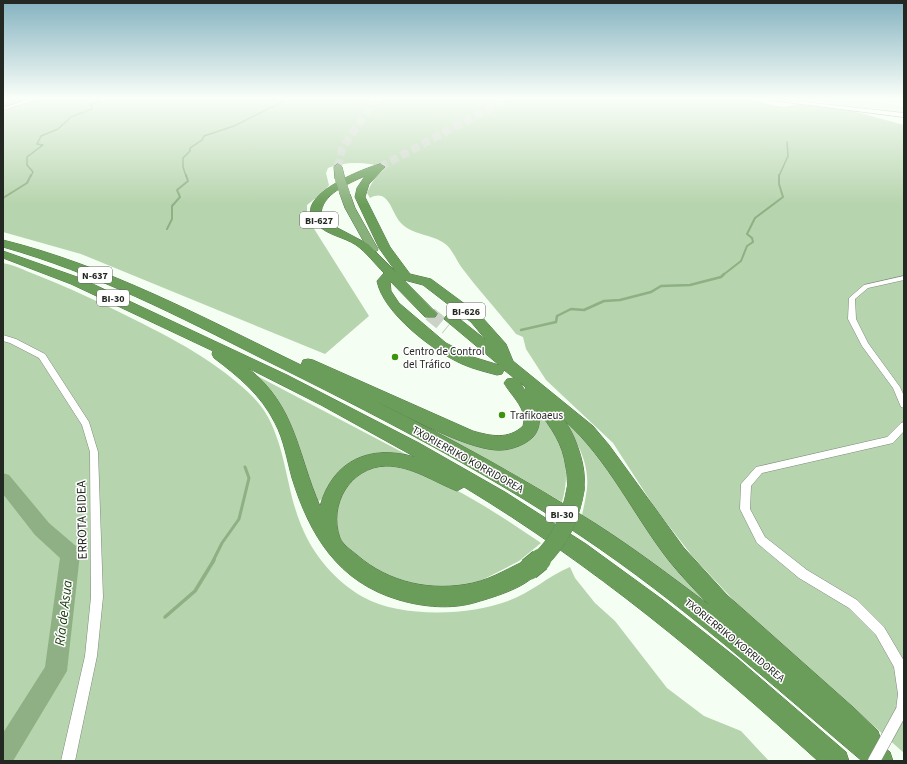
<svg xmlns="http://www.w3.org/2000/svg" width="907" height="764" font-family="'Source Sans 3',sans-serif">
	<rect width="100%" height="100%" fill="#f5fef2"/>
	<!-- built -->
	<path fill="#e4f5df" d="M768,98H861L904,107V112Z"/>
	<!-- green -->
	<g fill="#b6d4ad">
		<path d="M3,98H743C761,100 778,112 797,104L849,110L851,107L904,112V116L853,111L904,125V753L741,608L693,557L655,508L613,443L546,380L526,349L523,337L516,334C499,312 479,291 462,268C456,260 452,248 444,243C431,234 411,235 400,222C391,212 389,188 370,198L367,193C373,180 375,177 386,168C367,162 346,161 328,168L326,173L329,185L326,190L307,205V214L311,224L369,316L325,354L81,254L3,232Z"/>
		<path d="M3,263C14,265 24,270 34,274C60,284 84,295 109,307C155,330 201,351 240,385C249,393 259,402 265,412C286,446 286,489 301,525C313,555 335,581 363,597C400,618 469,616 508,601C531,593 548,576 570,567L575,578L595,603L615,621L667,688L704,716L741,731L769,761H3Z"/>
		<path d="M248,371L419,461L361,458L349,463L340,473L323,498L319,501L312,496C301,447 291,403 248,371Z"/>
		<path d="M316,371L444,429L526,440L534,405C539,410 546,415 550,421C566,444 570,476 562,502L507,470Z"/>
		<path d="M554,407L583,435L725,617L648,560L582,515C584,506 586,497 587,488C590,457 570,430 554,407Z"/>
		<path d="M383,466C428,465 502,517 541,543L519,561L498,572L480,581L454,589L432,588L384,576L338,540L335,503C349,483 357,470 383,466Z"/>
	</g>
	<g fill="none" stroke-linecap="round" stroke-linejoin="round">
		<!-- stream-far4 -->
		<g stroke="#8eb084" stroke-width="1.5">
			<path d="M31,176L33,172L27,165V157L43,145L37,144L41,136L58,129L71,117L92,109L91,105L102,98"/>
			<path d="M186,176L183,167V158L190,151V148L202,140L204,136L234,126L290,98"/>
			<path d="M779,176L788,156L787,142"/>
		</g>
		<!-- stream-far3 -->
		<g stroke="#8eb084" stroke-width="2">
			<path d="M3,198L27,183L31,175"/>
			<path d="M167,229L172,219V206L180,197L177,190L188,181L186,175"/>
			<path d="M723,275L741,261L747,246L753,242L752,238L747,234L755,218L783,197L779,184V175"/>
		</g>
		<!-- stream-far2 -->
		<path stroke="#8eb084" stroke-width="2.5" d="M521,330L556,322L557,316L571,309L584,310L604,301L620,300L651,292L661,286L690,285L721,277L724,274"/>
		<!-- stream-far1 -->
		<path stroke="#8eb084" stroke-width="3" d="M213,561L222,543L239,519L249,478L245,467"/>
		<!-- stream -->
		<path stroke="#8eb084" stroke-width="3.5" d="M165,617L195,591L214,560"/>
		<!-- river -->
		<path fill="#8eb084" fill-rule="evenodd" d="M3,473L9,475L49,523L77,547L80,554L67,671L13,761H3V733L45,667L60,558L35,535L3,494Z"/>
		<!-- trunk-tunnel -->
		<g stroke="#cbd3c8" stroke-width="8" stroke-dasharray="8 4" stroke-linecap="butt">
			<path d="M338,167L342,149L376,98"/>
			<path d="M380,167L509,98"/>
		</g>
		<!-- motorway-tunnel -->
		<path stroke="#cbd3c8" stroke-width="14" stroke-dasharray="14 7" stroke-linecap="butt" d="M430,314L447,328"/>
		<!-- minor casing -->
		<g stroke="#7f8a7c" stroke-width="1">
			<g id="minor">
				<path d="M34,98H39L3,110V108Z"/>
				<path d="M904,276V280L868,288L855,299L856,319L868,343L900,387L904,396V408L901,407L893,388L862,346L848,319L849,298L864,285Z"/>
				<path d="M3,335L16,339L45,354L89,422L98,452L103,597L97,656L75,761H61L85,656L91,597L90,452L82,425L39,358L10,343L3,341Z"/>
				<path d="M904,422V431L893,443L762,473L751,486L750,509L765,537L807,570L857,600L884,627L904,661V715L902,716L898,714L896,710L898,694L894,667L876,635L849,608L799,578L757,543L740,509L741,484L756,467L887,437L901,423Z"/>
			</g>
		</g>
		<!-- tertiary casing -->
		<g stroke="#7f8a7c" stroke-width="1">
			<path id="tertiary" d="M754,98H768L904,113V117Z"/>
		</g>
		<!-- trunk casing -->
		<g stroke="#527446" stroke-width="1">
			<g id="trunk">
				<path d="M338,164L342,167L345,179L340,182L335,179L334,167Z"/>
				<path d="M345,191L350,194L355,208L378,249L377,251H369L345,208L340,194Z"/>
			</g>
		</g>
		<!-- motorway casing -->
		<g stroke="#527446" stroke-width="1">
			<g id="motorway">
				<path d="M380,164L385,167L369,184L365,197L390,247L410,274L431,279L481,316L506,344L513,361L593,426L609,445L684,548L727,595L854,708L878,731L881,740L880,744L890,752L893,761H862C771,684 681,603 581,536C480,468 372,413 263,359C178,316 95,273 3,247V240C108,266 204,318 301,365L303,360L308,359L313,360L473,431C491,436 508,440 523,426C528,409 512,397 504,383L507,379L514,378L504,370L502,374L497,375C486,372 473,369 462,364C433,351 383,313 377,281L384,273C375,264 366,252 356,245C344,237 327,235 318,225C316,222 311,218 311,215C304,192 364,168 380,164ZM365,176L357,188L355,197L379,248L396,272L368,244L332,225L321,215C321,194 348,184 365,176ZM404,280L423,285L471,322L486,340L456,316H446L444,319L499,365L473,357L446,343L399,303L391,291L390,281L425,317H435L437,314ZM520,382L526,388L525,390ZM377,402C407,416 464,448 496,450C508,451 524,446 533,437C540,429 541,419 537,409C551,428 563,443 566,468C568,477 566,484 570,493L576,495L582,493C590,475 576,435 564,420C609,460 633,515 670,562C682,577 696,591 709,605C672,577 635,549 596,524C525,479 452,439 377,402Z"/>
				<path d="M3,251L80,278L287,375L419,443L505,492L586,544L663,600L738,659L846,752L849,761H818C707,660 593,565 464,487L457,491C434,482 412,466 386,466C350,467 328,505 340,538C343,545 351,550 357,555C389,583 432,592 473,583C494,578 510,567 529,559L536,562L539,569C532,586 494,597 477,602C452,610 423,607 399,600C338,582 310,536 292,478C287,460 284,440 275,423C261,395 239,377 214,358L212,354L213,351L71,284L3,258ZM248,368L321,405L415,457C370,444 333,460 320,506C297,454 297,407 248,368Z"/>
			</g>
		</g>
		<!-- minor -->
		<use href="#minor" fill="#fff" fill-rule="evenodd"/>
		<!-- tertiary -->
		<use href="#tertiary" fill="#fff" fill-rule="evenodd"/>
		<!-- trunk -->
		<use href="#trunk" fill="#88b07b" fill-rule="evenodd"/>
		<!-- motorway -->
		<use href="#motorway" fill="#6a9d5a" fill-rule="evenodd"/>
		<!-- minor-bridge casing -->
		<g stroke="#7f8a7c" stroke-width="13" stroke-linecap="butt">
			<path id="minor-bridge" d="M874,761L902,710"/>
		</g>
		<!-- trunk-bridge casing -->
		<g stroke="#527446" stroke-width="10" stroke-linecap="butt">
			<path id="trunk-bridge" d="M340,179L345,194"/>
		</g>
		<!-- motorway-bridge-far1 casing -->
		<g stroke="#527446" stroke-width="18" stroke-linecap="butt">
			<path id="motorway-bridge-far1" d="M539,561C561,540 571,517 576,487"/>
		</g>
		<!-- motorway-bridge casing -->
		<g stroke="#527446" stroke-width="23" stroke-linecap="butt">
			<path id="motorway-bridge" d="M529,569L540,560"/>
		</g>
		<!-- minor-bridge -->
		<use href="#minor-bridge" stroke="#fff" stroke-width="12"/>
		<!-- trunk-bridge -->
		<use href="#trunk-bridge" stroke="#88b07b" stroke-width="10"/>
		<!-- motorway-bridge-far1 -->
		<use href="#motorway-bridge-far1" stroke="#6a9d5a" stroke-width="18"/>
		<!-- motorway-bridge -->
		<use href="#motorway-bridge" stroke="#6a9d5a" stroke-width="22"/>
	</g>
	<!-- sky -->
	<linearGradient id="sky" x2="0" y2="1"><stop stop-color="#84b2c0"/><stop offset="0.48" stop-color="#fafff9"/><stop offset="1" stop-color="#fafff9" stop-opacity="0"/></linearGradient>
	<rect width="907" height="205" fill="url(#sky)"/>
	<!-- markers -->
	<g fill="#3b940b" stroke="#fff" stroke-width="1.5">
		<circle cx="395" cy="357" r="4"/>
		<circle cx="502" cy="415" r="4"/>
	</g>
	<g text-anchor="middle" stroke-width="3" stroke-linejoin="round" paint-order="stroke">
		<!-- shield labels -->
		<g fill="#fff" stroke="#666864" stroke-width="1">
			<rect x="300" y="212" width="38" height="16" rx="3"/>
			<rect x="78" y="267" width="34" height="16" rx="3"/>
			<rect x="97" y="290" width="32" height="16" rx="3"/>
			<rect x="447" y="303" width="38" height="16" rx="3"/>
			<rect x="546" y="506" width="32" height="16" rx="3"/>
		</g>
		<g font-size="10" font-weight="bold" fill="#242822">
			<text x="319" y="224">BI-627</text>
			<text x="95" y="279">N-637</text>
			<text x="113" y="302">BI-30</text>
			<text x="466" y="315">BI-626</text>
			<text x="562" y="518">BI-30</text>
		</g>
		<!-- poi labels -->
		<g font-size="11" fill="#242822" stroke="#fff" text-anchor="start">
			<text x="403" y="355">Centro de Control<tspan x="403" dy="13">del Tráfico</tspan></text>
			<text x="510" y="419">Trafikoaeus</text>
		</g>
		<!-- street labels -->
		<g font-size="11" fill="#242822" stroke="#fff">
			<text transform="translate(468 459) rotate(29)" y="4">TXORIERRIKO KORRIDOREA</text>
			<text transform="translate(735 640) rotate(39)" y="4">TXORIERRIKO KORRIDOREA</text>
		</g>
		<!-- near-street labels -->
		<g font-size="13" fill="#242822" stroke="#fff">
			<text transform="translate(81 520) rotate(-91)" y="5">ERROTA BIDEA</text>
		</g>
		<!-- near-water labels -->
		<g font-size="14" font-style="italic" fill="#163709" stroke="#fff">
			<text transform="translate(63 613) rotate(-83)" y="5">Ría de Asua</text>
		</g>
	</g>
	<!-- border -->
	<rect width="907" height="764" fill="none" stroke="#242822" stroke-width="8"/>
</svg>
